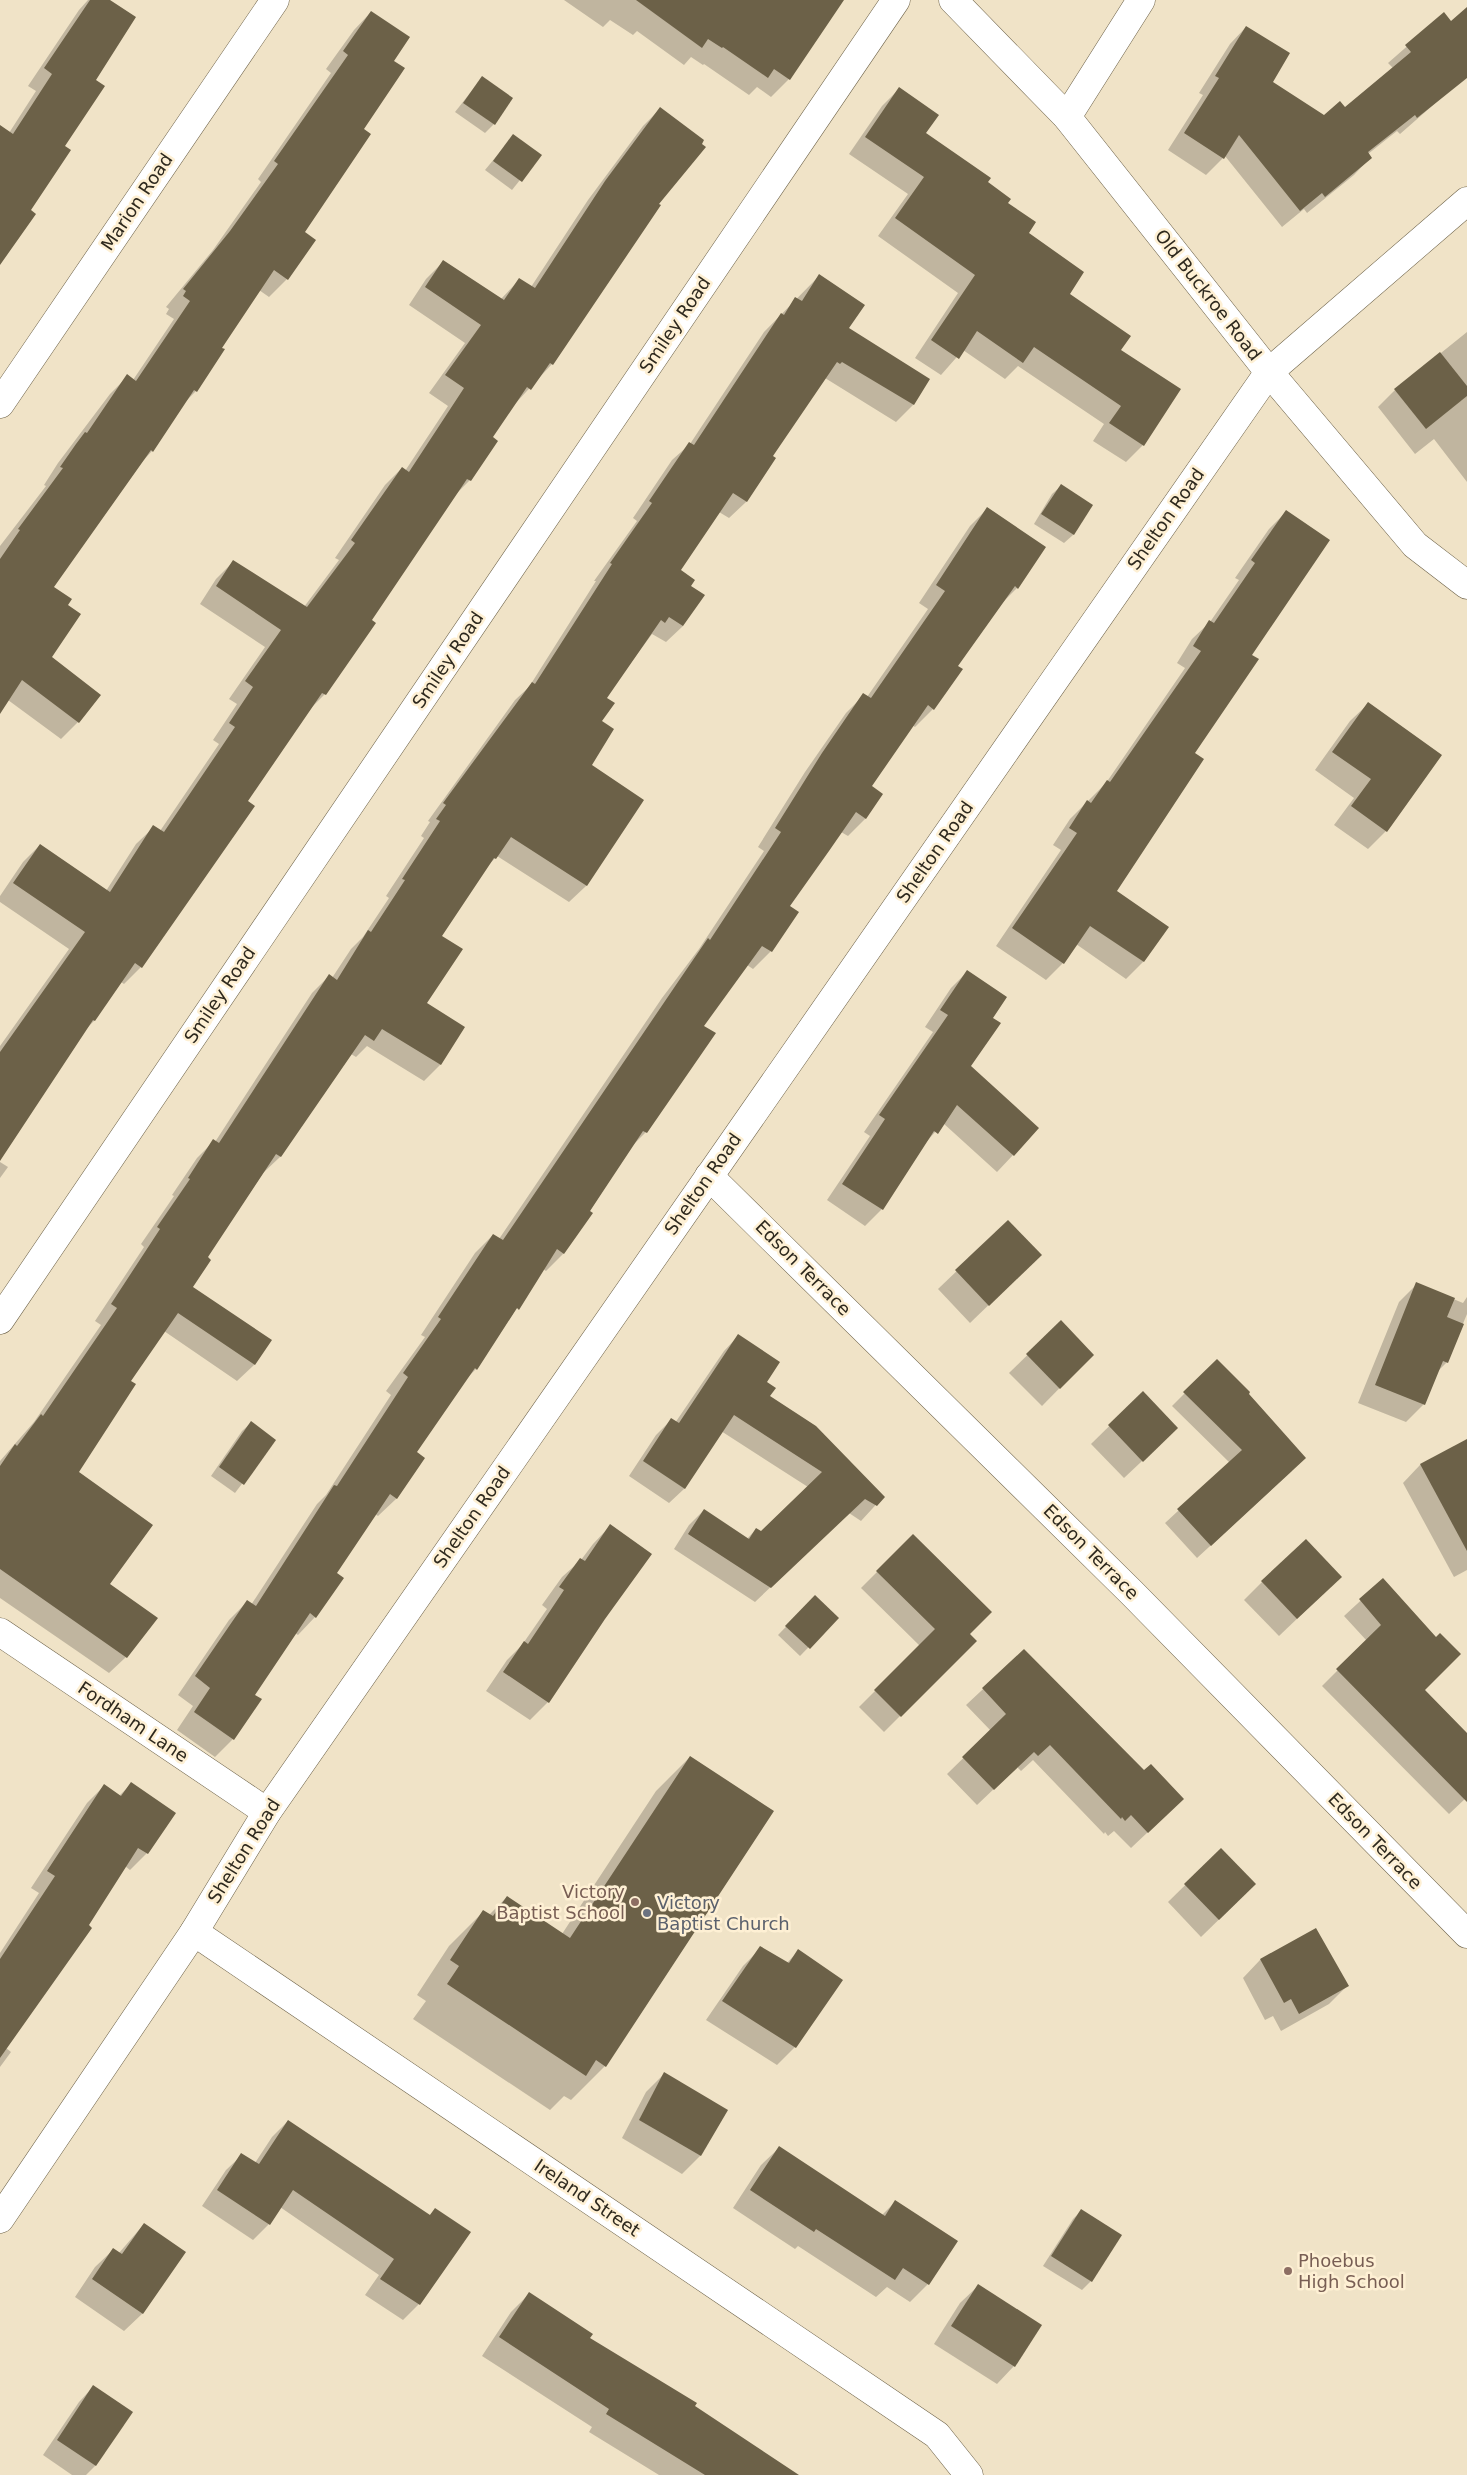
<svg xmlns="http://www.w3.org/2000/svg" width="1467" height="2475" font-family="'DejaVu Sans',sans-serif">
	<rect width="100%" height="100%" fill="#f0e3c7"/>
	<!-- shadow -->
	<g fill="#0003">
		<path d="M88,0H108L94,81L63,146L0,264V135L9,133L36,91L28,86L79,10Z"/>
		<path d="M564,0H831L789,79L771,97L757,87L749,95L704,64L703,65L691,57L684,65L637,31L633,35L610,20L603,27Z"/>
		<path d="M1467,9V70L1464,78L1400,134L1397,131L1368,154L1370,158L1354,175L1307,213L1304,209L1282,227L1225,156L1206,175L1168,150L1203,95L1199,93L1230,44L1246,27L1271,82L1324,116L1345,108L1393,68L1388,63L1444,14L1451,22Z"/>
		<path d="M371,12L392,61L363,129L303,232L314,240L287,279L269,297L259,290L221,348L196,391L185,402L152,451L142,462L53,587L66,606L50,657L78,722L61,739L8,700L0,709V546L46,486L44,485L58,463L110,394L128,376L133,380L174,319L166,314L169,309L166,307L213,250L261,182L258,179L331,73L326,69L354,30Z"/>
		<path d="M482,78L494,124L485,133L455,112Z"/>
		<path d="M899,89L924,133L986,183L1006,203L1068,294L1120,350L1143,445L1126,462L1093,441L1104,424L1018,366L1005,379L963,350L941,375L915,358L958,293L878,236L908,194L849,154L882,106Z"/>
		<path d="M660,109L658,204L552,364L513,406L491,437L470,480L455,495L370,620L325,694L309,710L246,802L141,967L124,984L121,982L94,1021L86,1029L0,1159V1046L69,949L0,902V896L23,862L40,845L106,891L136,844L154,827L160,831L219,744L213,740L237,704L229,699L265,647L200,604L216,579L233,562L304,607L339,560L335,558L385,485L402,468L405,471L448,406L429,393L465,343L409,305L426,279L443,262L501,299L519,280L531,287L588,200L643,126Z"/>
		<path d="M513,136L540,155L512,190L485,170Z"/>
		<path d="M819,276L848,329L928,379L913,405L896,422L825,378L771,457L774,458L746,502L729,518L719,512L679,571L689,586L683,626L666,642L652,634L605,698L590,765L642,800L586,886L569,902L497,856L485,869L441,936L425,1004L463,1028L440,1065L424,1081L367,1046L356,1057L351,1054L280,1157L263,1173L206,1258L191,1287L270,1341L254,1365L237,1381L164,1331L130,1381L77,1473L126,1657L109,1673L0,1598V1461L34,1422L101,1325L95,1321L144,1247L141,1244L174,1196L172,1195L197,1158L214,1141L215,1142L312,993L329,976L332,978L351,949L363,937L389,898L386,896L424,838L421,836L430,822L428,821L515,700L529,687L596,581H594L637,521L633,518L672,460L690,444L764,332Z"/>
		<path d="M1467,332V482L1434,439L1415,454L1378,407L1395,390Z"/>
		<path d="M1061,486L1091,505L1073,535L1064,543L1034,524L1052,494Z"/>
		<path d="M988,508L1044,547L1017,588L1001,604L956,666L933,709L915,727L912,725L870,786L882,794L865,819L848,836L841,832L789,906L797,912L771,951L753,969L747,965L703,1026L646,1132L629,1149L563,1254L546,1271L543,1269L476,1369L466,1379L415,1453L423,1458L396,1499L378,1516L375,1514L335,1573L315,1617L298,1635L295,1633L254,1695L233,1739L215,1757L177,1730L193,1706L178,1695L229,1620L247,1602L251,1605L317,1504L326,1495L391,1395L386,1391L425,1337L421,1335L475,1253L493,1235L499,1239L662,998L699,949L764,851L758,847L805,772L846,713L864,695L867,697L928,609L919,603L970,526Z"/>
		<path d="M1286,512L1250,655L1115,891L1167,927L1143,962L1126,979L1076,944L1063,963L1046,980L996,946L1061,850L1053,845L1070,819L1106,783L1185,668L1177,663L1192,639L1210,622L1239,580L1235,578L1269,529Z"/>
		<path d="M1368,704L1386,831L1368,849L1334,825L1354,798L1315,770L1350,721Z"/>
		<path d="M967,972L992,1018L970,1066L1013,1155L997,1172L943,1123L921,1148L882,1209L865,1226L827,1200L870,1136L864,1132L933,1032L925,1027L951,988Z"/>
		<path d="M0,1162L8,1167L0,1178Z"/>
		<path d="M1008,1222L1022,1273L970,1323L938,1289Z"/>
		<path d="M1417,1284L1463,1303L1467,1297V1314L1447,1362L1437,1372L1424,1404L1406,1422L1358,1403L1399,1302Z"/>
		<path d="M1061,1322L1092,1355L1042,1406L1009,1373Z"/>
		<path d="M738,1336L766,1382L769,1397L883,1497L861,1521L849,1513L755,1602L674,1549L689,1525L704,1510L747,1539L756,1529L761,1532L808,1487L721,1431L684,1489L669,1503L629,1476L656,1435L671,1420L675,1423L724,1351Z"/>
		<path d="M1217,1361L1247,1394L1292,1471L1197,1558L1165,1523L1230,1463L1172,1406Z"/>
		<path d="M1143,1393L1159,1445L1124,1478L1091,1444Z"/>
		<path d="M251,1423L275,1440L235,1493L211,1476L242,1431Z"/>
		<path d="M1459,1445L1467,1459V1570L1454,1577L1403,1483L1420,1465Z"/>
		<path d="M610,1526L604,1618L548,1702L530,1720L486,1691L507,1660L522,1645L547,1609L542,1605L562,1577L581,1560L593,1544Z"/>
		<path d="M913,1536L968,1634L975,1641L884,1732L859,1707L920,1646L861,1588Z"/>
		<path d="M1383,1580L1423,1690L1467,1734V1797L1449,1814L1322,1686L1367,1641L1344,1616Z"/>
		<path d="M1262,1582L1322,1595L1279,1636L1244,1600Z"/>
		<path d="M815,1597L837,1618L800,1656L778,1635Z"/>
		<path d="M1024,1651L1166,1815L1131,1848L1114,1831L1108,1836L1105,1832L1104,1834L1033,1760L1021,1771L1017,1767L977,1805L947,1774L991,1731L966,1705Z"/>
		<path d="M690,1757L605,2066L571,2100L564,2096L550,2110L413,2019L426,2001L417,1995L449,1946L483,1912L489,1915L507,1897L562,1934L656,1791Z"/>
		<path d="M131,1784L147,1853L130,1870L125,1866L6,2048L11,2052L0,2067V1953L39,1893L31,1888L87,1803L104,1786L119,1796Z"/>
		<path d="M1221,1850L1237,1902L1201,1937L1168,1902Z"/>
		<path d="M1315,1930L1347,1986L1329,2004L1281,2031L1273,2016L1265,2020L1243,1978L1260,1960Z"/>
		<path d="M761,1948L787,1963L798,1951L795,2047L777,2065L706,2020L743,1966Z"/>
		<path d="M664,2074L727,2111L700,2156L682,2174L622,2138L646,2092Z"/>
		<path d="M288,2121L429,2216L435,2209L469,2232L419,2304L403,2320L365,2295L379,2275L280,2207L269,2224L253,2240L202,2206L226,2170L242,2155L255,2163L272,2137Z"/>
		<path d="M779,2148L882,2215L895,2202L956,2242L928,2284L910,2302L887,2287L876,2297L798,2246L795,2249L733,2208L761,2165Z"/>
		<path d="M1081,2211L1120,2235L1091,2281L1082,2290L1043,2266L1073,2219Z"/>
		<path d="M144,2224L184,2252L142,2314L124,2331L75,2297L95,2267L113,2250L119,2253Z"/>
		<path d="M978,2286L1014,2366L997,2384L934,2344L960,2303Z"/>
		<path d="M529,2294L588,2339L797,2475H659L589,2432L592,2427L482,2356L511,2312Z"/>
		<path d="M93,2387L131,2412L95,2466L86,2475H72L43,2455L79,2402Z"/>
	</g>
	<!-- building -->
	<g fill="#6c6148">
		<path d="M90,0H110L136,17L96,80L105,86L65,146L71,150L31,210L36,214L0,265V125L13,134L52,74L44,68Z"/>
		<path d="M636,0H844L790,80L774,69L768,78L723,47L722,48L708,39L702,48Z"/>
		<path d="M1467,7V78L1417,118L1415,115L1368,152L1372,158L1325,197L1322,193L1300,211L1239,135L1224,159L1184,133L1219,78L1215,76L1246,26L1290,53L1273,82L1324,115L1340,101L1345,107L1411,52L1405,45L1444,12L1451,21Z"/>
		<path d="M371,11L410,37L394,61L405,68L364,129L371,134L305,232L316,240L288,280L274,270L222,348L225,349L197,392L194,390L153,452L151,450L54,587L72,599L68,605L81,614L52,657L101,695L79,723L22,680L0,714V559L20,530L18,529L63,468L60,467L76,444L85,432L87,433L127,374L136,381L190,301L183,296L186,291L183,289L230,231L278,164L274,161L348,55L343,51Z"/>
		<path d="M482,76L513,98L495,125L463,103Z"/>
		<path d="M899,87L939,115L926,133L991,178L988,182L1011,199L1008,203L1036,222L1029,233L1084,272L1070,294L1131,336L1121,350L1181,389L1144,446L1109,423L1121,406L1034,347L1023,363L977,331L959,359L931,340L975,275L895,218L924,177L865,137Z"/>
		<path d="M660,107L704,140L702,144L706,147L659,204L661,205L553,365L550,363L531,390L527,387L493,437L498,441L471,481L467,479L372,620L376,623L326,695L322,693L248,801L255,806L142,968L135,963L95,1021L93,1020L0,1161V1052L85,932L13,883L40,844L110,892L153,825L164,832L235,727L229,723L253,687L245,681L281,630L216,586L233,560L307,607L355,543L351,540L402,467L409,472L464,388L445,375L481,325L425,287L443,260L504,300L519,278L535,288L605,181Z"/>
		<path d="M513,134L542,155L522,182L493,161Z"/>
		<path d="M819,274L865,305L849,328L930,379L914,405L842,362L840,364L837,362L773,456L776,458L747,502L733,493L681,570L695,580L691,586L705,595L683,626L669,617L665,623L661,620L607,698L615,703L602,721L614,729L592,765L644,800L587,886L511,837L496,859L494,858L442,936L463,949L427,1003L465,1027L441,1065L382,1029L374,1041L365,1035L281,1157L276,1154L208,1257L211,1260L193,1287L272,1340L255,1365L178,1313L131,1381L136,1384L79,1472L153,1525L110,1584L158,1618L127,1658L0,1569V1466L15,1444L17,1446L41,1414L43,1416L117,1308L111,1304L160,1229L157,1227L190,1179L188,1178L213,1139L219,1143L329,974L337,980L368,930L371,932L405,880L402,879L440,821L436,819L446,805L443,803L532,682L535,684L612,564L610,563L652,503L649,501L689,442L694,445L781,313L784,315L795,297L802,301Z"/>
		<path d="M1440,352L1467,386V396L1426,429L1394,389Z"/>
		<path d="M1061,484L1093,505L1074,535L1041,514Z"/>
		<path d="M987,507L1046,547L1018,589L1015,586L958,666L963,669L934,710L928,705L872,786L883,794L866,819L856,812L829,851L790,906L799,912L772,952L762,946L704,1026L716,1033L647,1133L643,1131L590,1211L593,1213L564,1254L557,1249L519,1310L517,1308L477,1370L475,1368L417,1452L425,1458L397,1499L390,1494L337,1573L344,1578L316,1618L310,1613L255,1695L262,1699L234,1740L194,1712L210,1688L195,1676L247,1600L256,1606L334,1485L337,1486L408,1377L403,1373L441,1319L438,1317L493,1234L503,1240L680,979L708,938L710,940L781,832L775,828L822,753L863,693L871,698L945,591L936,585Z"/>
		<path d="M1286,510L1330,540L1252,655L1259,659L1195,753L1204,759L1117,891L1169,927L1144,962L1090,926L1064,964L1012,928L1077,833L1069,828L1087,800L1091,803L1107,780L1110,782L1201,651L1193,646L1209,620L1214,623L1255,563L1251,560Z"/>
		<path d="M1368,702L1442,755L1387,832L1351,806L1371,779L1332,752Z"/>
		<path d="M967,970L1007,997L993,1018L1001,1023L971,1066L1039,1128L1014,1156L957,1105L938,1134L934,1131L883,1210L842,1184L885,1119L879,1115L948,1015L940,1010Z"/>
		<path d="M1008,1220L1042,1255L989,1306L955,1270Z"/>
		<path d="M1416,1282L1455,1298L1447,1317L1464,1324L1448,1363L1443,1361L1425,1405L1375,1385Z"/>
		<path d="M1061,1320L1094,1355L1060,1389L1026,1354Z"/>
		<path d="M738,1334L780,1362L767,1382L776,1388L770,1396L816,1426L885,1497L877,1506L865,1499L771,1588L688,1534L704,1509L749,1539L756,1528L761,1531L822,1472L734,1415L685,1489L643,1461L671,1418L679,1423Z"/>
		<path d="M1217,1359L1250,1392L1249,1394L1306,1458L1211,1546L1177,1509L1242,1450L1183,1392Z"/>
		<path d="M1143,1391L1178,1428L1143,1462L1108,1425Z"/>
		<path d="M251,1421L276,1440L244,1485L219,1467Z"/>
		<path d="M1467,1439V1551L1420,1464Z"/>
		<path d="M610,1524L652,1554L605,1619L549,1703L503,1672L524,1641L528,1644L564,1590L559,1587L580,1558L585,1561Z"/>
		<path d="M913,1534L992,1612L970,1634L977,1641L901,1717L874,1690L935,1629L876,1571Z"/>
		<path d="M1306,1539L1342,1577L1297,1619L1261,1581Z"/>
		<path d="M1383,1578L1436,1637L1440,1633L1461,1654L1425,1690L1467,1733V1802L1336,1669L1381,1625L1359,1599Z"/>
		<path d="M815,1595L839,1618L810,1649L785,1626Z"/>
		<path d="M1024,1649L1144,1770L1151,1764L1184,1799L1148,1833L1131,1815L1125,1821L1122,1817L1121,1819L1050,1745L1038,1756L1034,1752L994,1790L962,1757L1006,1714L982,1688Z"/>
		<path d="M690,1756L774,1811L606,2067L596,2060L586,2076L447,1984L459,1966L450,1960L483,1910L493,1916L507,1896L570,1938Z"/>
		<path d="M131,1782L176,1813L148,1854L138,1848L89,1925L92,1928L0,2058V1959L55,1876L47,1871L104,1784L121,1796Z"/>
		<path d="M1221,1848L1256,1884L1219,1920L1184,1884Z"/>
		<path d="M1316,1928L1349,1986L1299,2014L1291,1999L1284,2003L1260,1959Z"/>
		<path d="M760,1946L789,1963L798,1949L843,1980L796,2048L722,2001Z"/>
		<path d="M664,2072L728,2110L701,2156L639,2120Z"/>
		<path d="M288,2120L430,2215L435,2208L471,2232L420,2305L380,2279L394,2259L293,2190L270,2225L217,2190L241,2153L259,2164Z"/>
		<path d="M779,2146L885,2216L895,2200L958,2241L929,2285L903,2268L895,2280L816,2229L814,2232L750,2190Z"/>
		<path d="M1081,2209L1122,2235L1092,2282L1051,2256Z"/>
		<path d="M144,2223L186,2252L143,2314L92,2279L113,2248L122,2254Z"/>
		<path d="M978,2284L1042,2325L1015,2367L951,2326Z"/>
		<path d="M529,2292L593,2334L590,2338L697,2403L695,2406L799,2475H705L606,2414L609,2409L499,2337Z"/>
		<path d="M93,2385L133,2412L96,2466L57,2440Z"/>
	</g>
	<g fill="none" stroke-linecap="round" stroke-linejoin="round">
		<!-- minor casing -->
		<g stroke="#6d6249" stroke-width="29">
			<g id="minor">
				<path d="M953,0L1067,117L1269,372L1415,545L1467,585"/>
				<path d="M1067,117L1141,0"/>
				<path d="M0,404L275,0"/>
				<path d="M709,1176L1132,1593L1467,1934"/>
				<path d="M0,1320L896,0"/>
				<path d="M0,1632L267,1812"/>
				<path d="M194,1932L937,2435L969,2475"/>
				<path d="M0,2219L194,1932L267,1812L1269,372L1467,201"/>
			</g>
		</g>
		<!-- minor -->
		<use href="#minor" stroke="#fff" stroke-width="28"/>
	</g>
	<!-- markers -->
	<g fill="#8d6e63" stroke="#fef0d4" stroke-width="2">
		<circle cx="635" cy="1902" r="5"/>
		<circle cx="1288" cy="2271" r="5"/>
	</g>
	<circle fill="#6b7280" stroke="#fef0d4" stroke-width="2" cx="647" cy="1913" r="5"/>
	<g text-anchor="middle" stroke-width="5" stroke-linejoin="round" paint-order="stroke">
		<!-- street labels -->
		<g font-size="18" fill="#2e291e" stroke="#fef0d4">
			<text transform="translate(137 202) rotate(-56)" y="6">Marion Road</text>
			<text transform="translate(1208 295) rotate(52)" y="6">Old Buckroe Road</text>
			<text transform="translate(675 325) rotate(-56)" y="6">Smiley Road</text>
			<text transform="translate(1166 519) rotate(-55)" y="6">Shelton Road</text>
			<text transform="translate(448 660) rotate(-56)" y="6">Smiley Road</text>
			<text transform="translate(935 852) rotate(-55)" y="6">Shelton Road</text>
			<text transform="translate(220 995) rotate(-56)" y="6">Smiley Road</text>
			<text transform="translate(703 1184) rotate(-55)" y="6">Shelton Road</text>
			<text transform="translate(803 1268) rotate(45)" y="6">Edson Terrace</text>
			<text transform="translate(472 1517) rotate(-55)" y="6">Shelton Road</text>
			<text transform="translate(1091 1552) rotate(45)" y="6">Edson Terrace</text>
			<text transform="translate(133 1722) rotate(34)" y="6">Fordham Lane</text>
			<text transform="translate(1375 1841) rotate(46)" y="6">Edson Terrace</text>
			<text transform="translate(244 1851) rotate(-58)" y="6">Shelton Road</text>
			<text transform="translate(587 2198) rotate(34)" y="6">Ireland Street</text>
		</g>
		<!-- education labels -->
		<g font-size="18" fill="#785e54" stroke="#fef0d4" text-anchor="end">
			<text x="625" y="1898">Victory<tspan x="625" dy="21">Baptist School</tspan></text>
			<text x="1298" y="2267" text-anchor="start">Phoebus<tspan x="1298" dy="21">High School</tspan></text>
		</g>
		<!-- worship labels -->
		<g font-size="18" fill="#5b616d" stroke="#fef0d4" text-anchor="start">
			<text x="657" y="1909">Victory<tspan x="657" dy="21">Baptist Church</tspan></text>
		</g>
	</g>
</svg>
